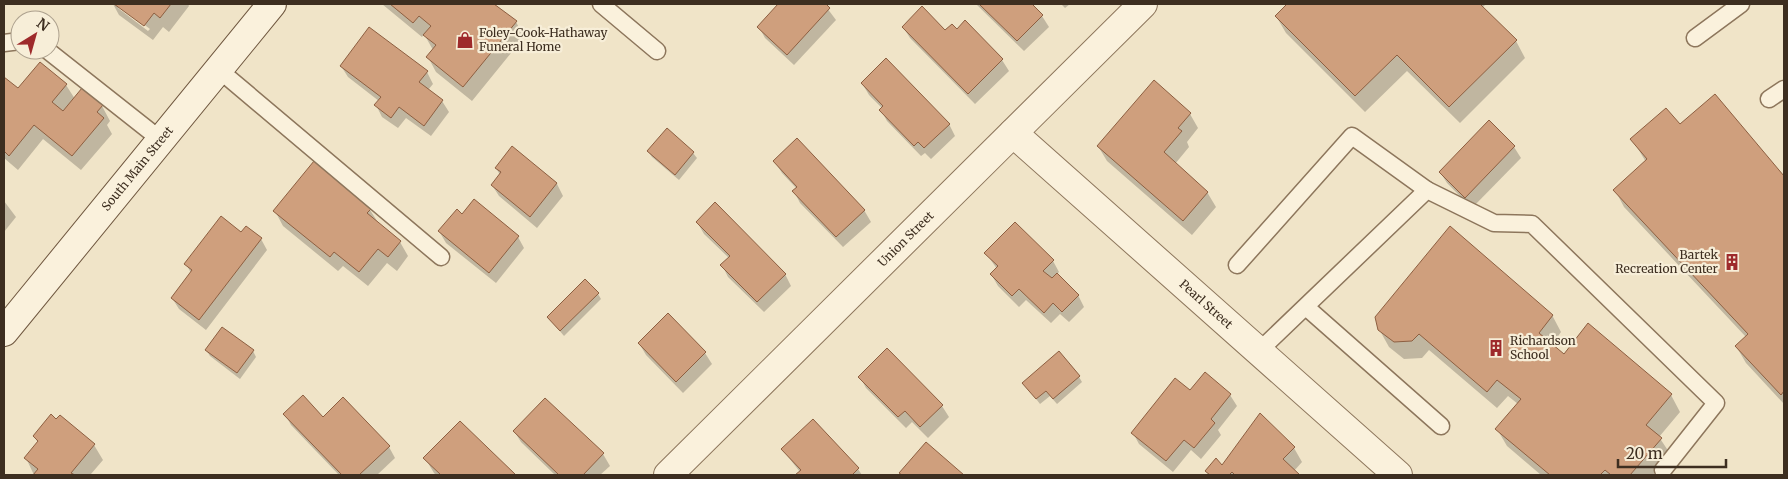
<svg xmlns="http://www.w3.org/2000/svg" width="1788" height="479" font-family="Merriweather,serif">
	<rect width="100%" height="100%" fill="#f0e4c8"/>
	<!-- shadow -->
	<g fill="#0003" fill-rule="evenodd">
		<path d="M113,4H188L189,6L169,32L163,27L153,40L119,15ZM118,5L150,29L148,31L118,8Z"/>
		<path d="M382,4H496L495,6L516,22L524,37L472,101L436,72L428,57L433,50L424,34L422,37Z"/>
		<path d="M780,4H824L836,20L794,65L765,38L759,27Z"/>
		<path d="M976,4H1030L1042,16L1049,27L1024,51Z"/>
		<path d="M1061,4H1070L1065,8Z"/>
		<path d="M1288,4H1486L1482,8L1516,41L1525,58L1460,123L1407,71L1365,112L1286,33L1276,16Z"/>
		<path d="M903,27L945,32L957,31L1002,60L1009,71L975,104L910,38Z"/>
		<path d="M341,66L427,72L433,84L428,90L442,101L449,112L431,136L406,118L398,128L382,117L376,105L379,101L348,77Z"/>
		<path d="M4,78L18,90L66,85L75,99L102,106L110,121L107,125L112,134L81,170L43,139L18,170L4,158Z"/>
		<path d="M862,83L949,124L955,136L931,159L925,153L921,156L887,121L881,110L882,108L869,95Z"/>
		<path d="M1715,96L1784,177V404L1746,363L1736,346L1746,337L1624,207L1615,190L1646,162L1632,139L1679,126Z"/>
		<path d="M1190,114L1198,128L1187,142L1189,147L1175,164L1207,192L1216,207L1192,235L1107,161L1098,146Z"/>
		<path d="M1489,122L1514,147L1521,158L1472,208L1447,183L1440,172Z"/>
		<path d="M512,148L557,184L563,196L537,228L499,196L492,185L500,175L496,168Z"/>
		<path d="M648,151L693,153L697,158L679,180L652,157Z"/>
		<path d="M775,162L864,210L871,222L843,247L800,203L794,191L797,189L782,173Z"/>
		<path d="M314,163L370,210L379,224L400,242L408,256L397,271L387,263L368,286L343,266L338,271L283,226L275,211Z"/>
		<path d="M4,201L16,217L4,232Z"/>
		<path d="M697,222L785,274L791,286L764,312L728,277L722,265L729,258L704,234Z"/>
		<path d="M439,231L518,237L524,248L496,283L446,243Z"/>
		<path d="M241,234L261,239L267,250L206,330L179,309L172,298L191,273L186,264Z"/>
		<path d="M986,253L1053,261L1059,272L1057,274L1078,295L1084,307L1069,322L1060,314L1051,323L1026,300L1019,307L998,286L991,274L997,269Z"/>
		<path d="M598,294L601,299L564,336L548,317Z"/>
		<path d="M668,315L705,353L712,364L683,393L646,355L639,343Z"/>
		<path d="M1552,315L1561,332L1552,345L1564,355L1671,395L1680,412L1659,437L1671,455L1653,475H1541L1507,446L1497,429L1518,404L1508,396L1497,408L1429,350L1422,358L1404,359L1389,347L1379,329Z"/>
		<path d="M206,350L253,351L256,357L240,379L210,356Z"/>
		<path d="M887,350L942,406L949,417L928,438L912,422L906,428L866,388L860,377Z"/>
		<path d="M1079,377L1082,382L1057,404L1050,396L1040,404L1024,383Z"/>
		<path d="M1190,392L1230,395L1237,406L1218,430L1221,435L1201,459L1191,450L1173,472L1139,444L1133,433Z"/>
		<path d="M545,399L603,454L610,466L600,475H555L521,442L514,431Z"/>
		<path d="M285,414L323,418L389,447L395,458L377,475H339L291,425Z"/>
		<path d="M460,422L514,475H436L434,473L425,458Z"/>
		<path d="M34,436L94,445L103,460L91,474L92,475H34L26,458L38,443Z"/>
		<path d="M926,443L962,475H902L900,473Z"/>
		<path d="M1294,448L1302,462L1294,471L1298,475H1209L1206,471Z"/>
		<path d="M782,449L858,469L862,475H797L800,472Z"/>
	</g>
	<!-- building -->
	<g fill="#cf9f7d" stroke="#8d5f41">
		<path d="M114,4H171L160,18L154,13L144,26Z"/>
		<path d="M390,4H494L517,21L463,87L426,57L436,45L423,35L431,26L419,16L413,23Z"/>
		<path d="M778,4H826L830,8L787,55L757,27Z"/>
		<path d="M979,4H1032L1043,15L1017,41Z"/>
		<path d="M1287,4H1480L1517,40L1449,107L1397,55L1355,96L1275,16Z"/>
		<path d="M922,6L945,30L952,24L957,29L965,20L1003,59L968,94L902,27Z"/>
		<path d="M369,27L428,71L419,82L443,100L424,126L399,107L391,118L374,105L381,97L340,66Z"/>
		<path d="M886,58L950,124L924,148L918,142L914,146L879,110L883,106L861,83Z"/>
		<path d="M40,62L67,84L52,102L63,111L82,88L103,105L97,112L104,118L72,156L34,125L9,156L4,151V77L18,88Z"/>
		<path d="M1154,80L1191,113L1178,128L1182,131L1164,152L1208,192L1183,221L1097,146Z"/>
		<path d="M1715,94L1784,176V391L1781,395L1735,346L1748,334L1613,190L1647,159L1630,139L1666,108L1680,124Z"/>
		<path d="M1489,120L1515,146L1465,198L1439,172Z"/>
		<path d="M667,128L694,152L675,175L647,151Z"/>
		<path d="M797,138L865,210L836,237L792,191L797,187L773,161Z"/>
		<path d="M512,146L557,183L530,217L491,185L501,172L495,168Z"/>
		<path d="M314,161L371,209L367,213L401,241L388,257L378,249L359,272L334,252L330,257L273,211Z"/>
		<path d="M474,199L519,236L489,273L438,231L457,209L462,214Z"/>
		<path d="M715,202L786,274L757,302L720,265L730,256L696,222Z"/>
		<path d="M221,216L241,232L246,226L262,238L199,320L171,298L192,270L184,264Z"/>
		<path d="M1015,222L1054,260L1043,271L1052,278L1057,273L1079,295L1062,312L1053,303L1044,313L1019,289L1012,296L990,274L998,266L984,253Z"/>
		<path d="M1450,226L1553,315L1539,333L1564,354L1588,323L1672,394L1646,425L1662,438L1630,475H1611L1605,470L1600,475H1550L1495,429L1521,399L1497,380L1487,392L1419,334L1412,341L1394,342L1378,330L1375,317Z"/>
		<path d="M585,279L599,293L560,331L547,317Z"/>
		<path d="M668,313L706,352L676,382L638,343Z"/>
		<path d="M222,327L254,350L237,373L205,350Z"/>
		<path d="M887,348L943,405L920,427L905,411L898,417L858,377Z"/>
		<path d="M1059,351L1080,376L1053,399L1046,391L1036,399L1022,383Z"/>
		<path d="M1205,372L1231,394L1211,419L1215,423L1194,448L1184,440L1166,461L1131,433L1175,378L1190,390Z"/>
		<path d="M303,395L323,417L343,397L390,446L359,475H342L283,414Z"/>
		<path d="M545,398L604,453L583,475H559L513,431Z"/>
		<path d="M1260,413L1295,447L1283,459L1300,475H1235L1232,472L1229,475H1210L1205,471L1216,458L1222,465Z"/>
		<path d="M51,414L56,419L60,415L95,444L71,473L75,475H33L38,469L24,458L38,441L33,436Z"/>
		<path d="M813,419L859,468L852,475H795L801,470L781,449Z"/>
		<path d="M460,421L516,475H441L423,458Z"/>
		<path d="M926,442L964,475H902L899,473Z"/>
	</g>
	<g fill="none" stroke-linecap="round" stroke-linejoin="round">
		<!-- lane casing -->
		<g stroke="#8d765c" stroke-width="19">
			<g id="lane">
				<path d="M601,4L657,51"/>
				<path d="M1695,38L1741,4"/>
				<path d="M4,43L20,41"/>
				<path d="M47,50L161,140"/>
				<path d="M218,69L441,257"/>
				<path d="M1769,99L1784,89"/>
				<path d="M1237,265L1352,136L1427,190"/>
				<path d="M1306,307L1441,426"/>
				<path d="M1259,351L1427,190L1494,223L1532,224L1716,403L1663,470"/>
			</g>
		</g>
		<!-- street casing -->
		<g stroke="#8d765c" stroke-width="30">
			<g id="street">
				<path id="s1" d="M1013,133L1398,475"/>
				<path id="s2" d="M668,475L1143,4"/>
			</g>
		</g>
		<!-- secondary casing -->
		<g stroke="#6f573f" stroke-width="30">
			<g id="secondary">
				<path id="s3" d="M4,332L272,4"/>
			</g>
		</g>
		<!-- lane -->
		<use href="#lane" stroke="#faf1dc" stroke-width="16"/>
		<!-- street -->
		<use href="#street" stroke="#faf1dc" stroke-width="28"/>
		<!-- secondary -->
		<use href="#secondary" stroke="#faf1dc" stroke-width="28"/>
	</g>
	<!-- icons -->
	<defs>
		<g id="shop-bare" transform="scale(1.35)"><path d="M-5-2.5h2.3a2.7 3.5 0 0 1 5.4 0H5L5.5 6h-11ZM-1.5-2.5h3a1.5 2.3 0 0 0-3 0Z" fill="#9e2a2b" stroke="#f7eed8" stroke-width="2.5" paint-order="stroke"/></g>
		<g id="building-bare" transform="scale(1.35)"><path d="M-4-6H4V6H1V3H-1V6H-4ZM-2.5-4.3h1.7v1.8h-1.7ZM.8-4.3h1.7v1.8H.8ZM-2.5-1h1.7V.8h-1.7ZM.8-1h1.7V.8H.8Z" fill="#9e2a2b" stroke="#f7eed8" stroke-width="2.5" paint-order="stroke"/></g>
	</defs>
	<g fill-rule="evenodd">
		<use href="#shop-bare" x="465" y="40"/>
		<use href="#building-bare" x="1732" y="262"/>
		<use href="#building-bare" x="1496" y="348"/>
	</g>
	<g text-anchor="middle" stroke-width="4.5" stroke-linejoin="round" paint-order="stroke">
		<!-- poi labels -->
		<g font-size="12" fill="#3d2e20" stroke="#f7eed8" text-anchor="start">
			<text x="479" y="37">Foley-Cook-Hathaway<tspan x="479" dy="14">Funeral Home</tspan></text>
			<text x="1718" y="259" text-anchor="end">Bartek<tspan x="1718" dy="14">Recreation Center</tspan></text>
			<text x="1510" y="345">Richardson<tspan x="1510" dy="14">School</tspan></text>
		</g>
		<!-- street labels -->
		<g font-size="12" fill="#3d2e20" stroke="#f7eed8">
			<text dy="4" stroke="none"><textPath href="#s3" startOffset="211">South Main Street</textPath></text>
			<text dy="4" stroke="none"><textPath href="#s2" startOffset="335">Union Street</textPath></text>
			<text dy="4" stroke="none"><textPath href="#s1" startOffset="258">Pearl Street</textPath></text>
		</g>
	</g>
	<!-- border -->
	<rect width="1788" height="479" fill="none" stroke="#3d2e20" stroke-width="10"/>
	<!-- north arrow -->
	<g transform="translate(35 35) rotate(37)"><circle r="24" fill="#f7eed8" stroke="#ada18e"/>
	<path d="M0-4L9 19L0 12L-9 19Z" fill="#9e2a2b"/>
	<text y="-8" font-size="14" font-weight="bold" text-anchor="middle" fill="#3d2e20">N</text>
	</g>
	<!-- scale -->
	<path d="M1618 459v8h108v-8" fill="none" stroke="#3d2e20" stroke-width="2.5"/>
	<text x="1626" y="459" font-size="15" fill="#3d2e20" stroke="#f7eed8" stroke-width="4" paint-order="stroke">20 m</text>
</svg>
